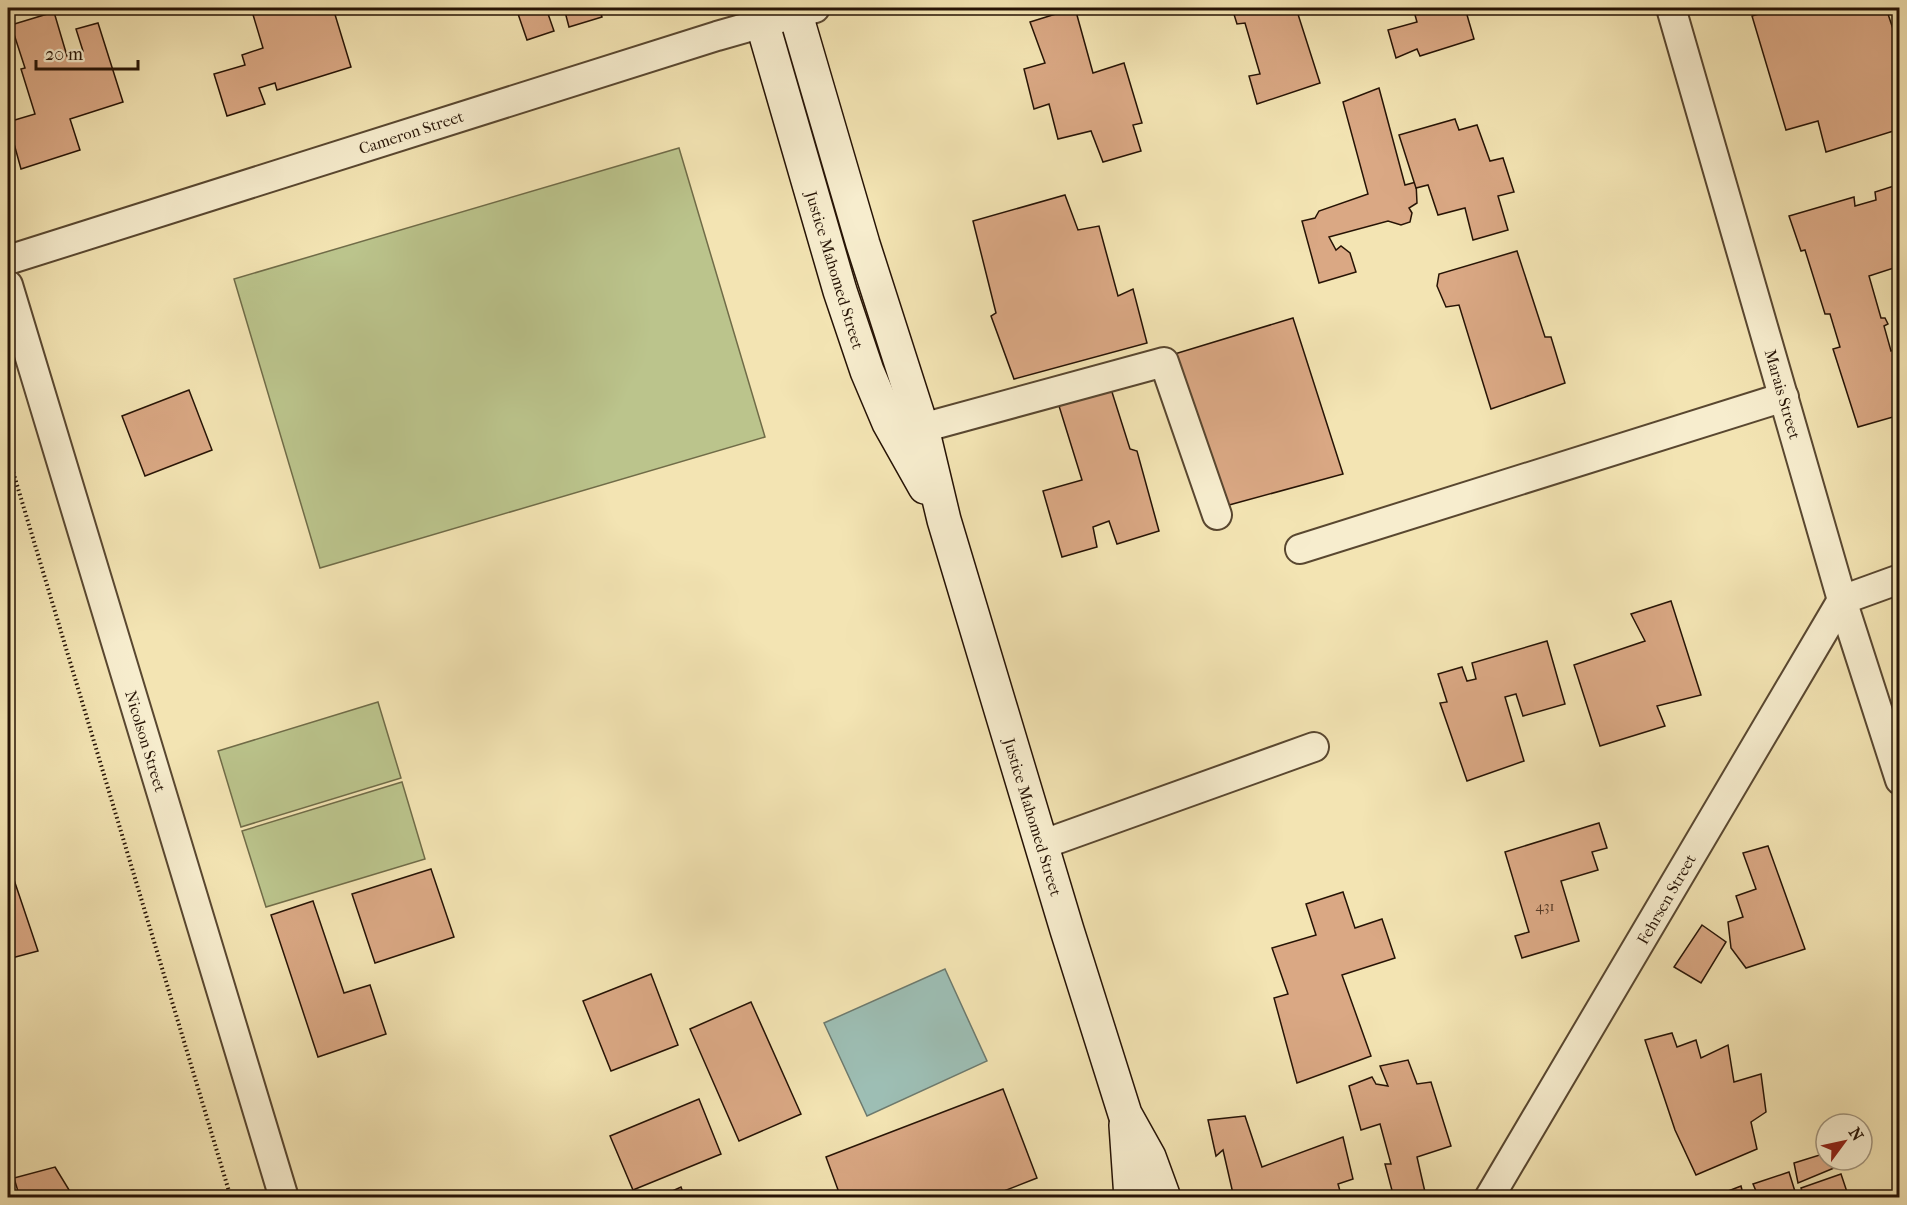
<svg xmlns="http://www.w3.org/2000/svg" width="1907" height="1205" font-family="'IM FELL French Canon',serif">
	<rect width="100%" height="100%" fill="#f3e4b3"/>
	<filter id="stains"><feTurbulence type="fractalNoise" baseFrequency=".00333" numOctaves="4"/><feColorMatrix values="0 0 0 0 .2 0 0 0 0 .09 0 0 0 0 .02 0 0 0 .5 -.17"/></filter>
	<radialGradient id="worn" r=".72"><stop offset=".6" stop-color="#630" stop-opacity="0"/><stop offset="1" stop-color="#630" stop-opacity=".3"/></radialGradient>
	<!-- green -->
	<g fill="#bbc48c" stroke="#706c48" stroke-width="1.5">
		<path d="M679,148L765,437L320,568L234,279Z"/>
		<path d="M378,702L401,778L241,827L218,751Z"/>
		<path d="M402,782L425,859L266,907L242,831Z"/>
	</g>
	<!-- water -->
	<path fill="#9dbeb4" stroke="#6d7a6e" stroke-width="1.5" d="M945,969L987,1061L867,1116L824,1023Z"/>
	<!-- building -->
	<g fill="#daa884" stroke="#261305" stroke-width="1.5">
		<path d="M251,8H333L351,67L277,90L275,83L259,88L265,104L227,116L214,74L245,65L242,55L263,48Z"/>
		<path d="M516,8H546L554,31L527,40Z"/>
		<path d="M564,8H599L602,17L569,27Z"/>
		<path d="M1075,8L1093,73L1124,63L1142,123L1133,125L1141,151L1103,162L1091,131L1058,139L1049,104L1034,109L1024,69L1045,63L1030,22Z"/>
		<path d="M1232,8H1296L1320,83L1257,104L1249,76L1260,74L1245,23L1237,24Z"/>
		<path d="M1413,8H1465L1474,39L1420,56L1417,49L1396,58L1388,30L1417,22Z"/>
		<path d="M1779,8H1886L1899,47L1894,48L1900,64V129L1826,152L1818,121L1786,130L1752,16Z"/>
		<path d="M54,12L67,56L83,51L76,29L98,23L123,102L70,119L80,150L21,169L8,122L35,114L21,69L25,68L11,25Z"/>
		<path d="M1379,88L1405,185L1416,182L1417,203L1409,208L1412,213L1410,222L1401,225L1388,221L1329,237L1336,250L1341,246L1350,253L1356,272L1319,283L1302,221L1315,218L1319,211L1368,194L1343,102Z"/>
		<path d="M1455,119L1459,130L1477,125L1490,161L1503,158L1514,192L1498,196L1508,230L1473,240L1465,208L1438,215L1428,185L1416,188L1399,135Z"/>
		<path d="M1900,184V229L1896,231L1900,242V266L1869,276L1881,318H1885L1888,324L1884,326L1891,351L1895,349L1900,366V386L1894,387L1900,415L1858,427L1833,349L1840,347L1830,314H1825L1805,250L1801,251L1789,216L1854,197L1855,206L1876,200L1875,192Z"/>
		<path d="M1065,195L1078,230L1099,226L1118,296L1133,289L1147,343L1014,379L991,316L996,313L973,221Z"/>
		<path d="M1517,251L1545,337H1551L1565,383L1491,409L1459,305L1446,307L1437,286L1439,274Z"/>
		<path d="M1293,318L1343,474L1218,508L1168,356Z"/>
		<path d="M1111,389L1130,449L1137,451L1159,531L1117,544L1109,521L1093,527L1097,547L1062,557L1043,491L1082,480L1059,406Z"/>
		<path d="M189,390L212,450L145,476L122,416Z"/>
		<path d="M1671,601L1701,695L1657,706L1665,726L1600,746L1574,665L1645,641L1631,614Z"/>
		<path d="M1547,641L1565,704L1523,716L1516,694L1505,697L1524,761L1467,781L1440,703L1447,702L1438,674L1462,667L1467,681L1476,679L1472,663Z"/>
		<path d="M1599,823L1607,848L1592,852L1598,870L1561,881L1579,941L1522,958L1515,936L1529,932L1505,852Z"/>
		<path d="M1768,846L1805,949L1746,968L1731,948L1728,922L1743,917L1736,896L1756,889L1743,853Z"/>
		<path d="M8,862L38,951L8,959Z"/>
		<path d="M431,869L454,937L375,963L352,894Z"/>
		<path d="M1343,892L1355,928L1382,919L1395,958L1342,975L1371,1056L1297,1083L1274,998L1288,994L1272,948L1316,935L1306,904Z"/>
		<path d="M313,901L344,993L370,985L386,1034L318,1057L271,915Z"/>
		<path d="M1702,925L1726,942L1701,983L1674,967Z"/>
		<path d="M651,974L678,1045L611,1071L583,1001Z"/>
		<path d="M751,1002L801,1114L739,1141L690,1029Z"/>
		<path d="M1672,1033L1677,1047L1696,1040L1701,1058L1728,1045L1734,1082L1761,1074L1766,1112L1751,1122L1757,1149L1696,1175L1675,1130L1645,1040Z"/>
		<path d="M1408,1060L1417,1084L1431,1082L1451,1146L1417,1157L1425,1192L1394,1198L1385,1164H1391L1380,1124L1361,1130L1349,1086L1372,1077L1376,1084L1388,1086L1380,1066Z"/>
		<path d="M1003,1089L1037,1178L986,1198H841L826,1157Z"/>
		<path d="M699,1099L721,1154L633,1190L610,1136Z"/>
		<path d="M1245,1116L1262,1167L1343,1137L1353,1179L1338,1184L1342,1198H1234L1223,1150L1216,1156L1208,1120Z"/>
		<path d="M1826,1153V1160H1832L1834,1168L1798,1183L1794,1163Z"/>
		<path d="M55,1167L74,1198H20L14,1178Z"/>
		<path d="M1789,1172L1797,1198H1759L1753,1184Z"/>
		<path d="M1841,1174L1848,1195L1863,1193L1864,1198H1804L1801,1188Z"/>
		<path d="M1741,1186L1744,1198H1710Z"/>
		<path d="M681,1187L685,1198H657Z"/>
	</g>
	<g fill="none" stroke-linecap="round" stroke-linejoin="round">
		<!-- minor casing -->
		<g stroke="#594730" stroke-width="32">
			<g id="minor">
				<path d="M1671,8L1842,600L1900,780"/>
				<path d="M8,260L717,36L815,8"/>
				<path d="M8,285L284,1198"/>
				<path d="M922,428L1164,362L1217,515"/>
				<path d="M1300,549L1784,397"/>
				<path d="M1041,845L1314,747"/>
				<path d="M1489,1198L1842,600L1900,579"/>
			</g>
		</g>
		<!-- secondary casing -->
		<g stroke="#261305" stroke-width="36">
			<g id="secondary">
				<path d="M758,8L840,291L867,371L889,423L925,487"/>
				<path d="M794,8L863,244L922,428L944,520L1067,930L1125,1114L1149,1157L1164,1198"/>
				<path d="M1126,1125L1131,1198"/>
			</g>
		</g>
		<!-- path -->
		<path stroke="#261305" stroke-width="4" stroke-dasharray="1.5 3" stroke-linecap="butt" d="M8,455L231,1198"/>
		<!-- minor -->
		<use href="#minor" stroke="#f7edce" stroke-width="28"/>
		<!-- secondary -->
		<use href="#secondary" stroke="#f7edce" stroke-width="33"/>
	</g>
	<g text-anchor="middle" stroke-width="4.5" stroke-linejoin="round" paint-order="stroke">
		<!-- number labels -->
		<g font-size="14" fill="#533825">
			<text x="1545" y="911">431</text>
		</g>
		<!-- street labels -->
		<g font-size="16" fill="#261305" stroke="#f7edce">
			<text transform="translate(411 132) rotate(-18)" y="6">Cameron Street</text>
			<text transform="translate(835 270) rotate(73)" y="6">Justice Mahomed Street</text>
			<text transform="translate(1783 394) rotate(74)" y="6">Marais Street</text>
			<text transform="translate(146 741) rotate(73)" y="6">Nicolson Street</text>
			<text transform="translate(1033 817) rotate(73)" y="6">Justice Mahomed Street</text>
			<text transform="translate(1666 899) rotate(-60)" y="6">Fehrsen Street</text>
		</g>
	</g>
	<!-- margin -->
	<rect width="1907" height="1205" fill="none" stroke="#f3e4b3" stroke-width="30"/>
	<rect x="9" y="9" width="1889" height="1187" fill="none" stroke="#261305" stroke-width="3"/>
	<rect x="15" y="15" width="1877" height="1175" fill="none" stroke="#261305" stroke-width="1.5"/>
	<!-- north arrow -->
	<g transform="translate(1844 1142) rotate(57)"><circle r="28" fill="#f7edce" stroke="#a3967e" stroke-width="1.5"/>
	<path d="M0-4.5L10 22L0 15L-10 22Z" fill="#8f2418"/>
	<text y="-9" font-size="16" font-weight="bold" text-anchor="middle" fill="#261305">N</text>
	</g>
	<!-- scale -->
	<path d="M36 60v9h102v-9" fill="none" stroke="#261305" stroke-width="3"/>
	<text x="45" y="60" font-size="18" fill="#261305" stroke="#f7edce" stroke-width="4.5" paint-order="stroke">20 m</text>
	<rect width="100%" height="100%" filter="url(#stains)"/>
	<rect width="100%" height="100%" fill="url(#worn)"/>
</svg>
